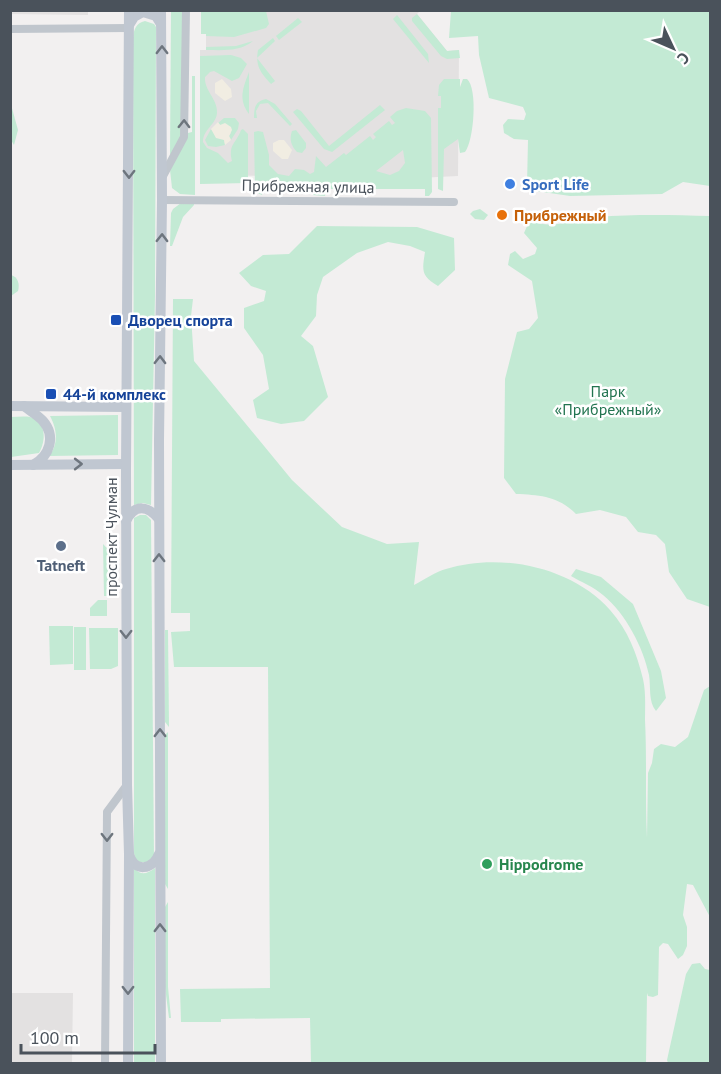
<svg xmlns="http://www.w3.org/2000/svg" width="721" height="1074" font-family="'PT Sans',sans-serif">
	<rect width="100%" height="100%" fill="#f2f0f0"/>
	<!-- education -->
	<g fill="#e3e1e1">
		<path d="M11,10L88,11V15L11,14Z"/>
		<path d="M201,11H418L419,12L417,14L447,51L459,50L458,176L418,178L200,175V50H206V34H201Z"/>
		<path d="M10,993H73L72,1063H11Z"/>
	</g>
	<!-- green -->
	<g fill="#c3ead4" fill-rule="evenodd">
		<path d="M171,11H182V135L172,154H170Z"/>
		<path d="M201,11H266L269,24L266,28L234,37L206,36V34H201Z"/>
		<path d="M451,11H710V186L683,182L662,194L570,196L536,191L532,192V221C552,230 577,219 597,217C635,214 673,215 710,216V607L687,599L669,572L665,544L656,535L638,532L626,517L600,510L576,514C558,496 540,495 516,494L504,478L505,379L517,332L529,329L538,318L532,281L508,265L510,254L515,251L523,259L535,254L537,248L524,233L528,224L532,220V192L527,185L528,140L514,139L504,133L503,125L508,119L524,120L526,114L523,107L489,98L479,55L478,36L449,38Z"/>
		<path d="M417,14L447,51L459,50L460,58L447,59L441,56L412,21V18Z"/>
		<path d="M397,15L428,54L429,63L393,19Z"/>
		<path d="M298,18L302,22L279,40L276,36Z"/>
		<path d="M145,21L154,24L156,27L155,296L151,505L143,503L134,505L133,38C134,29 136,23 145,21Z"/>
		<path d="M273,38L275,41L257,58L275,81L271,84C261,73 255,66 258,50Z"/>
		<path d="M253,41C240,52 222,50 206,50V47L236,46Z"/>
		<path d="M231,55L241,58L247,64L239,78L232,81L214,71L210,72L205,77C204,91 218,99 217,113C216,125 203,129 203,142L207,148L218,153L228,163L232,161C228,144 236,144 241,130L243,129L248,134V183L200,184V56Z"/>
		<path d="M249,72V114C238,99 243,88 249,72Z"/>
		<path d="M192,76H195V195L180,194L172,188L170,170L188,133L192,132Z"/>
		<path d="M444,79H460V87L463,79H467C478,88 474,141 465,152L460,153L458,139L444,149L443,191L438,189V108H441V96H438L439,85Z"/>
		<path d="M266,99L275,104L292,124L290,126L268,103L260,104L256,111L257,118H254C254,108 255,101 266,99Z"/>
		<path d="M10,101L18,130L14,145L11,140Z"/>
		<path d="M380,105L385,110L332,152L324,149L293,112L297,109L301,111L329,146Z"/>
		<path d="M406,108L425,111L431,118L432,192L429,196H425V189H326L325,196L313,195V189L263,188L262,195L255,192L254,132L258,131L263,132L269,155V165L278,174L289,176L295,169L304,170L310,174L314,172L316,156L326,167L344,153L346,155L370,136L373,140L376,137L373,134L389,121L392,125L395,123L390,117L397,111ZM403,150L405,163L399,171L390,175L376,171Z"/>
		<path d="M224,118H235L239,123L238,129L231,140L229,136L231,133L218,123Z"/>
		<path d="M211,129L224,140L225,145L216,147L208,146L205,140Z"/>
		<path d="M296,130L306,143V148L302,153L297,152C291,146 289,139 292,131Z"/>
		<path d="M181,203H194V205L183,217L172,246H170L171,213L173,209Z"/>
		<path d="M480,209L488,215L484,220L475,219L470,214L473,211Z"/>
		<path d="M317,226L417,227L454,238L455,270L438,286C421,276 422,271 425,252L410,246L388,242L357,253L323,277L317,295L316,316L301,336L313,346L328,397L304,421L281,424L257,418L253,400L269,389L263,355L244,328V308L264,301L266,291L251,286L239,273L263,255L289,254Z"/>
		<path d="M11,275C18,277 20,284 18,291L11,296Z"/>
		<path d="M173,299H193L191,316L194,361L292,480L342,527L387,544L419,542L414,585C424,580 435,572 446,569C500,552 572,567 610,610C628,630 637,654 643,679C646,692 645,707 645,720C647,759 645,799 647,838L648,773L652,763L654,749L661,744L675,747L688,737L704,690L710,686V917L693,885L687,884L683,915L687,927V946L683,955L678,959L668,944L663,943L659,947L658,995L653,997L648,996L647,993L646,1063H311L310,1018L221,1019V1022H181L180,989L270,988L268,667H174L171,632L190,631V613H171Z"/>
		<path d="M118,415V455L49,456C59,444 57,429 50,416Z"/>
		<path d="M10,417C17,417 24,416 30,417C47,422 46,441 39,453L11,457Z"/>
		<path d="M140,515H146L151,520L154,857L150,862H138L135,858L134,853V518Z"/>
		<path d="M103,544C114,554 110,564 111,577C112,584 117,589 118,596H104Z"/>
		<path d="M576,569L601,577L633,604L661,671L666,698L656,711C648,702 651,687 649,675C643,647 626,614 603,595C594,587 581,582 571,576Z"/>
		<path d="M98,600H107V616H90V608Z"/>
		<path d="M49,626H73V664L50,665Z"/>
		<rect x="74" y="627" width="12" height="43"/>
		<path d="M89,628H118V666L111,669H90Z"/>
		<path d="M165,630H168L169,727L165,722Z"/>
		<path d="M168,732V889L165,884L164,736Z"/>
		<path d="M134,868C141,876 147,874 155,868V1063H134Z"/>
		<path d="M168,902V987L171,1018H169L165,987V907Z"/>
		<path d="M700,963L705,969L710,970V1063H668L667,1060L686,974L692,964Z"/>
	</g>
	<!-- sand -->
	<g fill="#f1ede2">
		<path d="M222,79L231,89L232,97L225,101L215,93V83Z"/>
		<path d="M218,122L220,125L225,123L231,127L232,130L229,136L231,140L225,145L224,140L216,138L211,129Z"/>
		<path d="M279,140H284L292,150L288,159H282L273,151V143Z"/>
	</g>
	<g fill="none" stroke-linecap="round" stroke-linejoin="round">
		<!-- street -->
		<g stroke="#c0c6cd" stroke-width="8">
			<path d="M10,29L129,28"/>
			<path d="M163,176L184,137L186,10"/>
			<path d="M162,200L454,202"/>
			<path d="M105,1064L107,812L127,785"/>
		</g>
		<!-- secondary -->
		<g stroke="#c0c7d1" stroke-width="10">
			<path d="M129,25L134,17L143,12L156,16L161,24"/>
			<path d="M10,406L126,407"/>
			<path d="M24,406C30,411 38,415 43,421C56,436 50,456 33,465"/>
			<path d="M10,465L126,464"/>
			<path d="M126,521C135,503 148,506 159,519"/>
			<path d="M129,854C134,873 153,870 159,854"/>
			<path d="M128,1064L129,854L127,785L126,471L129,10"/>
			<path d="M161,1064L159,440L162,200L161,10"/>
		</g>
	</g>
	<!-- one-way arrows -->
	<defs><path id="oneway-chevron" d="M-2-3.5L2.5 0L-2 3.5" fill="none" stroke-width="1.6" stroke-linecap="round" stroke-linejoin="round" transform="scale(1.5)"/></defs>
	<g stroke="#6d757e">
		<use href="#oneway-chevron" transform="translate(162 50) rotate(-90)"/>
		<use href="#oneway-chevron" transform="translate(129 174) rotate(90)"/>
		<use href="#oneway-chevron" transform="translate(162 238) rotate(-89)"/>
		<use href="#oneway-chevron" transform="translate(160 360) rotate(-89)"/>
		<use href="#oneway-chevron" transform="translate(78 464)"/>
		<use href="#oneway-chevron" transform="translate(159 558) rotate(-90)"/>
		<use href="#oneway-chevron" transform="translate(126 634) rotate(90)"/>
		<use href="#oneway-chevron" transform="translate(160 733) rotate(-90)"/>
		<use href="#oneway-chevron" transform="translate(160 928) rotate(-90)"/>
		<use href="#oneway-chevron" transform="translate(128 990) rotate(90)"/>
	</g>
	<g stroke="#6d757d">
		<use href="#oneway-chevron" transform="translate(184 124) rotate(-89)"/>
		<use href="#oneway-chevron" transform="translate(107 837) rotate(90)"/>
	</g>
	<!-- markers -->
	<circle fill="#3f7fe0" stroke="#fff" stroke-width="2" cx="510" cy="184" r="6"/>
	<circle fill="#e8710a" stroke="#fff" stroke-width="2" cx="502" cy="215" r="6"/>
	<g fill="#1a4fb4" stroke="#fff" stroke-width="2">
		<rect x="110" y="314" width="12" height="12" rx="3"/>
		<rect x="45" y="388" width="12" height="12" rx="3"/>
	</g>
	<circle fill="#5c6f8a" stroke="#fff" stroke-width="2" cx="61" cy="546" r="6"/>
	<circle fill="#2e9e5b" stroke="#fff" stroke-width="2" cx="487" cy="864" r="6"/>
	<g text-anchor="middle" stroke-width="5" stroke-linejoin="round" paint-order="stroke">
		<!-- shop labels -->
		<g font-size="16" font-weight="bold" fill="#366cbe" stroke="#fff" text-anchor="start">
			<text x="522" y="190">Sport Life</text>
		</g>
		<!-- street labels -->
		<g font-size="16" fill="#4a525b" stroke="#fff">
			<text transform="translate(308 186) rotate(1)" y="6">Прибрежная улица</text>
			<text transform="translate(111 537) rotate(-90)" y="6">проспект Чулман</text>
		</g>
		<!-- food labels -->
		<g font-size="16" font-weight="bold" fill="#c56008" stroke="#fff" text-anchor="start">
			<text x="514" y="221">Прибрежный</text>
		</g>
		<!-- transit labels -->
		<g font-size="16" font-weight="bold" fill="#164399" stroke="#fff" text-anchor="start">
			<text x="128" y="326">Дворец спорта</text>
			<text x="63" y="400">44-й комплекс</text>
		</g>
		<!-- park labels -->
		<g font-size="16" fill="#227450" stroke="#fff">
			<text x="608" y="397">Парк<tspan x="608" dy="18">«Прибрежный»</tspan></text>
		</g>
		<!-- service labels -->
		<g font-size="16" font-weight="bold" fill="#4e5e75" stroke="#fff">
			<text x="61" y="571">Tatneft</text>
		</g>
		<!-- leisure labels -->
		<g font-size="16" font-weight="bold" fill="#27864d" stroke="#fff" text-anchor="start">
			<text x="499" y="870">Hippodrome</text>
		</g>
	</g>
	<!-- border -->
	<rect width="721" height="1074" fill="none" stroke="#4a525b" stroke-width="24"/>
	<!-- north arrow -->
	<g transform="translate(673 48) rotate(134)" stroke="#ffffff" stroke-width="4.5" paint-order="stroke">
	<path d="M0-4.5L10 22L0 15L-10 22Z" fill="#4a525b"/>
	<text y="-9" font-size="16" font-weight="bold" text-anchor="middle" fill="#4a525b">С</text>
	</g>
	<!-- scale -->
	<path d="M21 1044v9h134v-9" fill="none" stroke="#4a525b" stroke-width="3"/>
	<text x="30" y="1044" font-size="18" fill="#4a525b" stroke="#ffffff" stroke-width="4.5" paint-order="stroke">100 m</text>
</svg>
